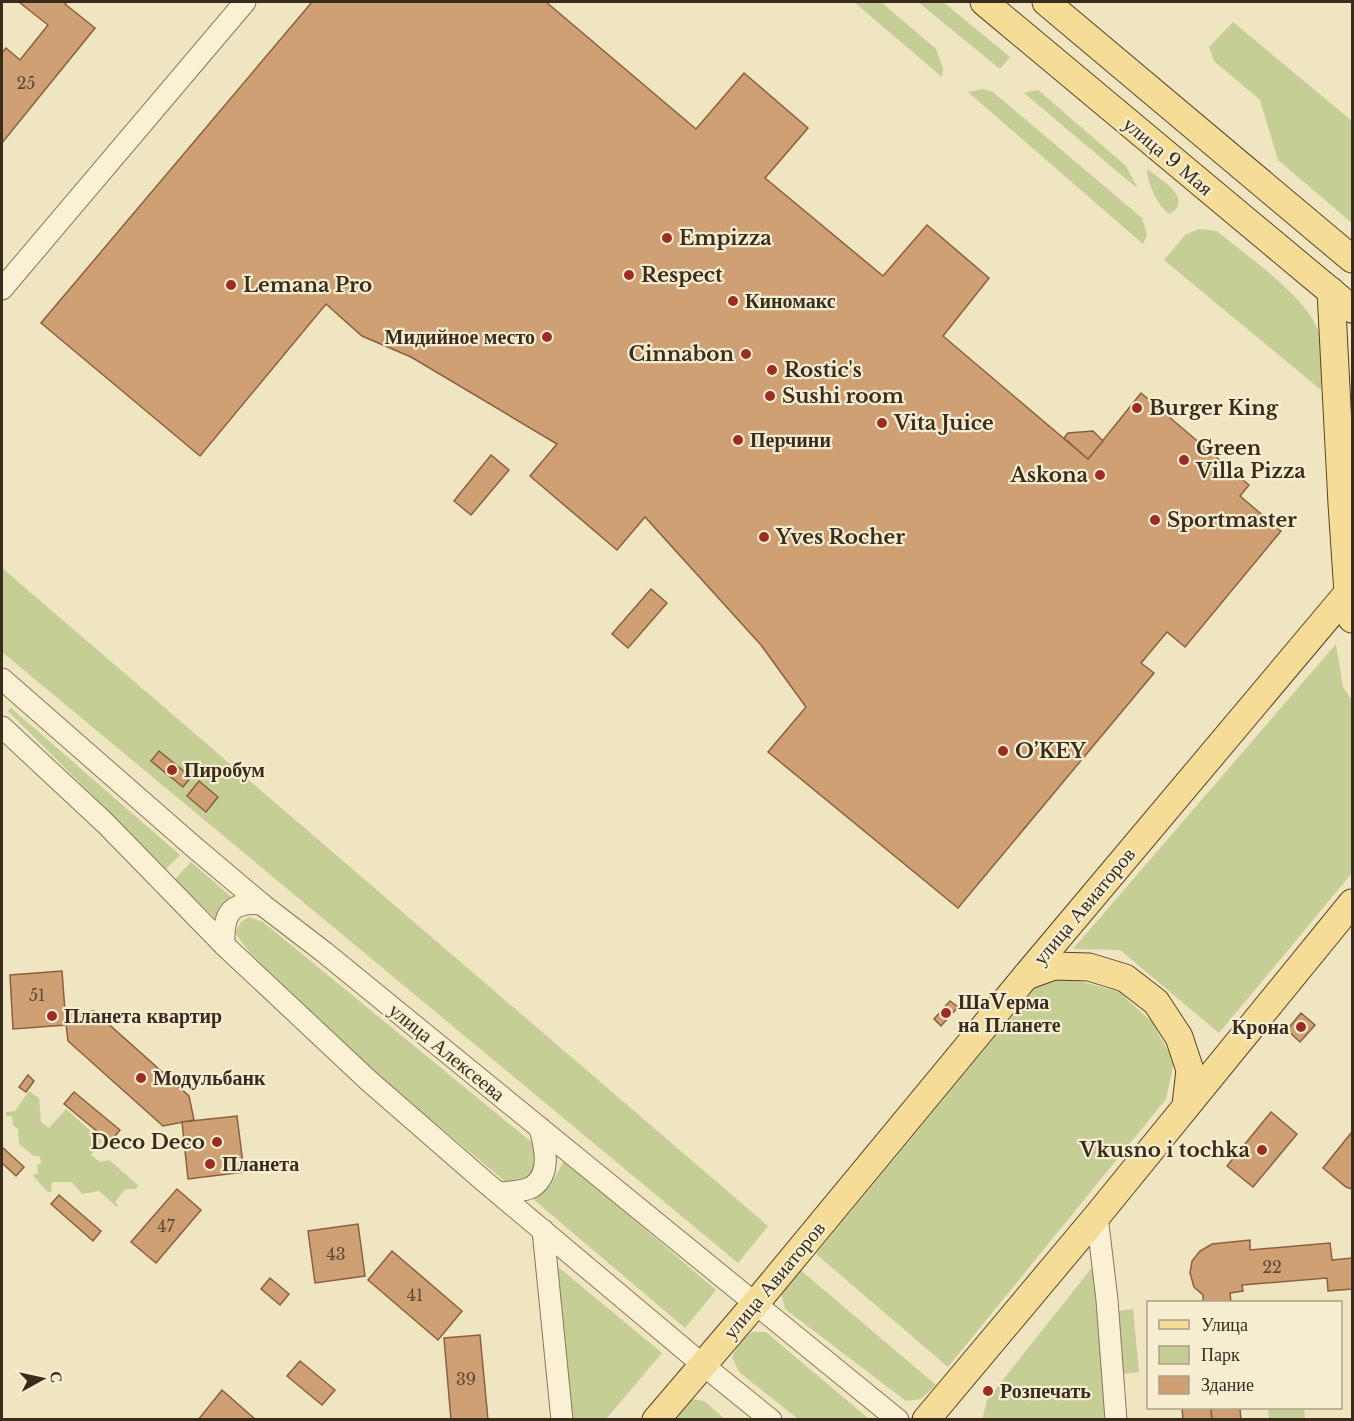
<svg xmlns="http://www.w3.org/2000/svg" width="1354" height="1421" font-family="'Libre Baskerville',serif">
	<rect width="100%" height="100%" fill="#f0e5c1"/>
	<!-- green -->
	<g fill="#c4ce95">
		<path d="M854,2H881L936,49L943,68L942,77Z"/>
		<path d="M918,2H943L1010,57L1000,69Z"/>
		<path d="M1233,22L1352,121V223L1278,160L1260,100L1214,61L1209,47Z"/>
		<path d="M983,89L993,92L1142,218L1147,235L1143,244L968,92Z"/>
		<path d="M1038,90L1126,166L1138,189L1024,93Z"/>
		<path d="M1147,169C1160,179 1195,199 1170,214C1158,208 1147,182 1147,169Z"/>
		<path d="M1199,229L1217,231C1245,255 1311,299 1319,334C1323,352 1321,372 1321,390L1164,260L1185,235Z"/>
		<path d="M2,568L768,1226L738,1263L2,652Z"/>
		<path d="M1336,644L1343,687L1352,700V873L1219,1033L1120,950L1073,949Z"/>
		<path d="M11,708L180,855L166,869L8,711Z"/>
		<path d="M191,862L236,901L218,921L175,879Z"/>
		<path d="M249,917L263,922L535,1145L536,1174L522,1183H507L382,1079L250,953L235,933L241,922Z"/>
		<path d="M1048,980H1074L1118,991L1152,1022L1174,1061L1166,1099L948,1367L816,1254L1037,986Z"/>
		<path d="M29,1091L39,1098L41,1122L49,1128L66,1109L102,1141L91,1155L100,1162L109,1160L138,1185L136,1189H125L115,1202L118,1205L117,1207L99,1191L82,1194L72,1182H52L51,1192H48L34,1177V1174H38L37,1164H41L40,1156H34L19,1144L18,1129L13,1125L12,1116H6V1112L15,1111Z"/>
		<path d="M564,1160L716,1290L685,1328L533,1199L551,1185Z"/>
		<path d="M1094,1265L1105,1419L982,1420L987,1400Z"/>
		<path d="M557,1266L662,1353L606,1419H573Z"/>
		<path d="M798,1268L936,1385L921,1399L906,1401L785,1309L780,1288Z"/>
		<path d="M1133,1309L1139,1372L1123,1374L1118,1311Z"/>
		<path d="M752,1332H766L869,1419H798L739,1372L732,1357L739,1343Z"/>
		<path d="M692,1399L704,1401L725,1419H675Z"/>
		<path d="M1304,1408L1305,1419H1269L1268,1409Z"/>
	</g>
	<!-- building -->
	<g fill="#d0a075" stroke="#8a603d" stroke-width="1.5">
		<path d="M19,2H67L65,4L95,28L2,143V53L6,48L20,60L48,25Z"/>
		<path d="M312,2H546L696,129L744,73L808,128L765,178L883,276L927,225L989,278L943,336L1088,459L1141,393L1249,485L1240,496L1281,531L1185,647L1167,632L1141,663L1154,673L958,908L768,752L806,707L761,645L645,517L617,550L530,476L557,444L411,357L362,336L326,304L200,456L41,323Z"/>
		<path d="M1093,431L1103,441L1088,459L1064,438L1068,433Z"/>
		<path d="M491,455L509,470L471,515L454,501Z"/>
		<path d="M651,589L667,603L628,648L612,634Z"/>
		<path d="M159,751L191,777L183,787L151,761Z"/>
		<path d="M199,781L218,797L206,812L187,796Z"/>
		<path d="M62,971L66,1025L13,1029L10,975Z"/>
		<path d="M950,1001L958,1007L941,1026L934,1019Z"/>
		<path d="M94,1011L189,1096L194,1120L163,1126L68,1041L65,1015Z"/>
		<path d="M1301,1013L1315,1025L1300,1042L1287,1030Z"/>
		<path d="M28,1075L34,1081L26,1092L19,1087Z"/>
		<path d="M74,1092L120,1130L110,1142L64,1104Z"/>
		<path d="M1271,1112L1297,1134L1253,1187L1227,1166Z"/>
		<path d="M237,1116L244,1172L188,1179L182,1122Z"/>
		<path d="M1352,1132V1189L1346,1187L1323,1168Z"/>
		<path d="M2,1147L24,1167L16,1176L2,1163Z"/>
		<path d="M177,1189L201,1210L156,1263L131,1242Z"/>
		<path d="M59,1195L101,1231L93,1241L51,1204Z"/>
		<path d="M358,1224L365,1276L315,1283L308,1231Z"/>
		<path d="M1250,1240V1250L1330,1243L1332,1260L1352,1258V1289L1328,1291L1327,1278L1242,1285L1243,1291L1230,1293L1231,1302H1203V1295L1194,1287L1190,1273L1192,1261L1200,1251L1212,1244Z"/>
		<path d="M392,1251L462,1311L438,1340L368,1280Z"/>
		<path d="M270,1278L289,1294L280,1305L261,1289Z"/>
		<path d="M480,1335L488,1420H451L444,1338Z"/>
		<path d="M300,1361L335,1390L322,1405L287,1376Z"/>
		<path d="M222,1390L256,1420H198Z"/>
		<path d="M1182,1408H1211L1212,1420H1183Z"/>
		<path d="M1211,1408H1240L1241,1420H1212Z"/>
	</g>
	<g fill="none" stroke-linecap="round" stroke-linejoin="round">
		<!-- minor casing -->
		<g stroke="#8a7658" stroke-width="23">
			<g id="minor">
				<path d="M2,289L245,2"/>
				<path d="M2,679L194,847L264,906L324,952L898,1420"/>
				<path d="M2,727L105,823L224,945L369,1081L485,1182L703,1365L771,1420"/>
				<path d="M224,945C223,915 229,901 262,904"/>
				<path d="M499,1193C509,1192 523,1192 532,1187C552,1174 545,1147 540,1128"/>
				<path d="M1097,1216L1107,1300L1116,1420"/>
				<path d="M543,1230L562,1420"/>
			</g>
		</g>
		<!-- major casing -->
		<g stroke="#58432c" stroke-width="29">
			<g id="major">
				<path d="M984,2L1352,309"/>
				<path d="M1046,2L1352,259"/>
				<path d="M1331,291L1342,504L1348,593L1352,619"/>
				<path d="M1026,976L1054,966L1089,967L1125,978L1156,1002L1179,1037L1190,1070L1186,1105"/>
				<path d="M656,1420L755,1304L1026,976L1352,588"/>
				<path d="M926,1420L1097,1216L1352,903"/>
			</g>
		</g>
		<!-- minor -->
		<use href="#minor" stroke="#faf1d5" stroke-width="21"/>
		<!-- major -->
		<use href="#major" stroke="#f5dd97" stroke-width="27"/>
	</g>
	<!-- markers -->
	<g fill="#9c2c25" stroke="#f7eed1" stroke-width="2">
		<circle cx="667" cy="238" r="6"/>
		<circle cx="629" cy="275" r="6"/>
		<circle cx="231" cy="285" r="6"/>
		<circle cx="733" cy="301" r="6"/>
		<circle cx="547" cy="337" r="6"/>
		<circle cx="746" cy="354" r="6"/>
		<circle cx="772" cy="370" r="6"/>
		<circle cx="770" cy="396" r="6"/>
		<circle cx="1137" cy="408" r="6"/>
		<circle cx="882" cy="423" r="6"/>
		<circle cx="738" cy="440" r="6"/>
		<circle cx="1184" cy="460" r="6"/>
		<circle cx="1100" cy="475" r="6"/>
		<circle cx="1155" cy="520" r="6"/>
		<circle cx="764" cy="537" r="6"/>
		<circle cx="1003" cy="751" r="6"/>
		<circle cx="172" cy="770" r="6"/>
		<circle cx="946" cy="1013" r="6"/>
		<circle cx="52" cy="1016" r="6"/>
		<circle cx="1301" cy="1027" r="6"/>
		<circle cx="141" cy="1078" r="6"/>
		<circle cx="217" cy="1142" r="6"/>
		<circle cx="1262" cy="1150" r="6"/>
		<circle cx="210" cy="1164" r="6"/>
		<circle cx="988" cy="1391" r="6"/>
	</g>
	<g text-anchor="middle" stroke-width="4.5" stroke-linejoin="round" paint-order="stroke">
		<!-- number labels -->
		<g font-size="16" fill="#5f4933">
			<text x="26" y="89">25</text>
			<text x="37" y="1001">51</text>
			<text x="166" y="1232">47</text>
			<text x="336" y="1260">43</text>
			<text x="1272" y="1273">22</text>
			<text x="415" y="1301">41</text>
			<text x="466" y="1385">39</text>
		</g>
		<!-- street labels -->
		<g font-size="20" fill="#392c1d" stroke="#f7eed1">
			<text transform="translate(1168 156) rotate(40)" y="7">улица 9 Мая</text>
			<text transform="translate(1084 906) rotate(-50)" y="7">улица Авиаторов</text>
			<text transform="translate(447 1052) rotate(39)" y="7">улица Алексеева</text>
			<text transform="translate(774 1280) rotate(-50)" y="7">улица Авиаторов</text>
		</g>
		<!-- poi labels -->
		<g font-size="20" font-weight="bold" fill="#392c1d" stroke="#f7eed1" text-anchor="start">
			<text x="679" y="245">Empizza</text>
			<text x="641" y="282">Respect</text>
			<text x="243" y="292">Lemana Pro</text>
			<text x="745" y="308">Киномакс</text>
			<text x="535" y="344" text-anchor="end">Мидийное место</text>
			<text x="734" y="361" text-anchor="end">Cinnabon</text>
			<text x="784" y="377">Rostic's</text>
			<text x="782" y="403">Sushi room</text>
			<text x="1149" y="415">Burger King</text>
			<text x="894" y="430">Vita Juice</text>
			<text x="750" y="447">Перчини</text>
			<text x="1196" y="455">Green<tspan x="1196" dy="23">Villa Pizza</tspan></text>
			<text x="1088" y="482" text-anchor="end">Askona</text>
			<text x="1167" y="527">Sportmaster</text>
			<text x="776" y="544">Yves Rocher</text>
			<text x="1015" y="758">O’KEY</text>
			<text x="184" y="777">Пиробум</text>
			<text x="958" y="1009">ШаVерма<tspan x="958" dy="23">на Планете</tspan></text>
			<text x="64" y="1023">Планета квартир</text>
			<text x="1289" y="1034" text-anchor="end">Крона</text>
			<text x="153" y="1085">Модульбанк</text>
			<text x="205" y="1149" text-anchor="end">Deco Deco</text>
			<text x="1250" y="1157" text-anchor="end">Vkusno i tochka</text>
			<text x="222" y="1171">Планета</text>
			<text x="1000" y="1398">Розпечать</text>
		</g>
	</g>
	<!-- border -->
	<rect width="1354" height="1421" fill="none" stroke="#392c1d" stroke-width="6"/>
	<!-- legend -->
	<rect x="1147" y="1301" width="195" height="108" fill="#f7eed1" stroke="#aba089" stroke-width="1.5"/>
	<rect x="1159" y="1320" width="30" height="9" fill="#f5dd97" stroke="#aba089" stroke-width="1.5"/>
	<text x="1201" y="1331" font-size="18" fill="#392c1d">Улица</text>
	<rect x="1159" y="1346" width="30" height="18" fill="#c4ce95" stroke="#aba089" stroke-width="1.5"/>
	<text x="1201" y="1361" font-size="18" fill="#392c1d">Парк</text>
	<rect x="1159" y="1376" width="30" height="18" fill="#d0a075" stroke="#aba089" stroke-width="1.5"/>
	<text x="1201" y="1391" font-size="18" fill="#392c1d">Здание</text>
	<!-- north arrow -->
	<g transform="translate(42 1379) rotate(82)" stroke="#f7eed1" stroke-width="4.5" paint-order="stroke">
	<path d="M0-4.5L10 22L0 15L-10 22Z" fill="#392c1d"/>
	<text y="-9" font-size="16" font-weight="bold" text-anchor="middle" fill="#392c1d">С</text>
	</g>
</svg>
